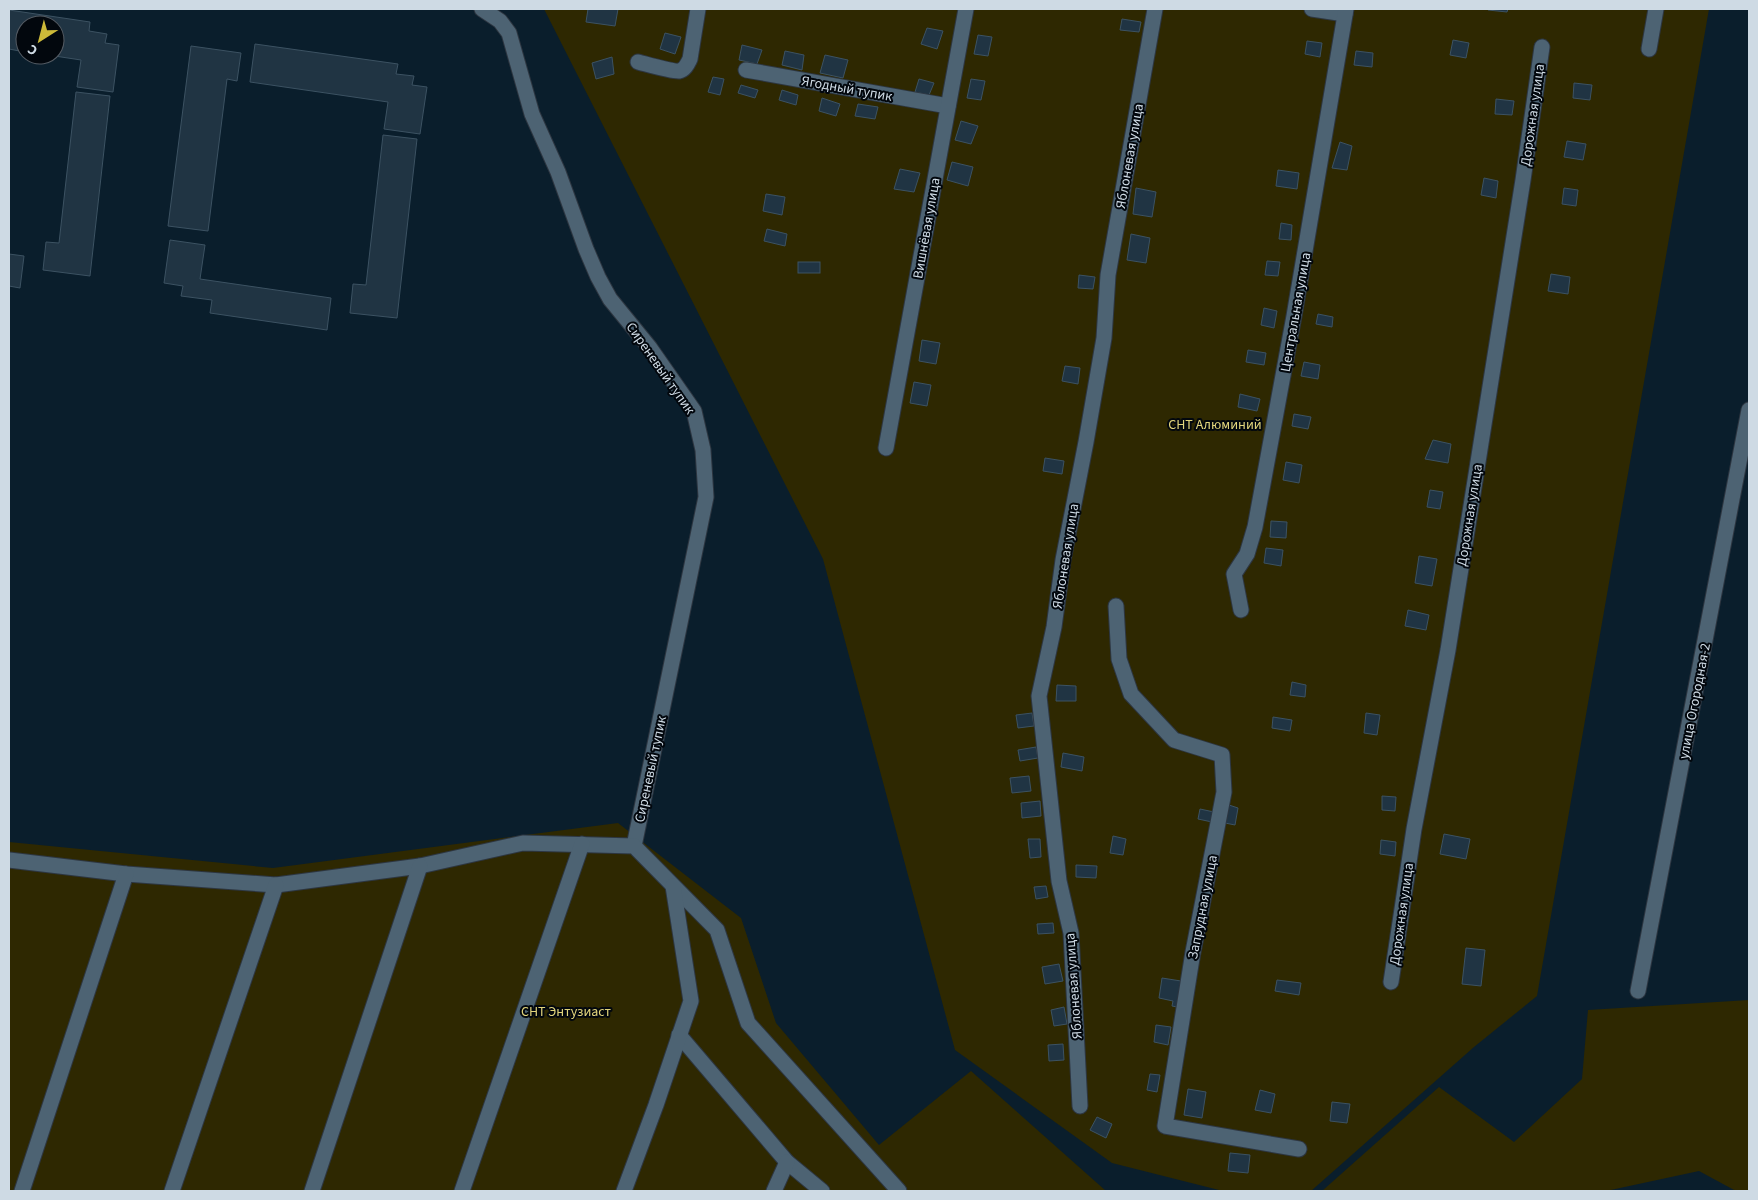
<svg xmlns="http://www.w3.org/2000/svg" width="1758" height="1200" font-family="'Source Sans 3',sans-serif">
	<rect width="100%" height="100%" fill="#0a1e2c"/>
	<!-- green -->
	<g fill="#2e2801">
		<path d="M544,9H1709L1537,996L1474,1047L1311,1191H1223L1112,1163L955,1050L823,559Z"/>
		<path d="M618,823L741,918L776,1023L879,1145L971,1071L1106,1191H9V842L273,868Z"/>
		<path d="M1749,1000V1191H1736L1699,1171L1606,1191H1322L1439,1087L1514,1142L1582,1079L1588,1010Z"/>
	</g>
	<!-- building -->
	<g fill="#203443" stroke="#3c5262">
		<path d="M588,9H618L615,26L586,22Z"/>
		<path d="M1488,9H1508L1507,12L1488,10Z"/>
		<path d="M9,10L90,22L89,31L107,34L105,43L119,45L113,92L77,87L81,60L48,55H55V25H25V52L9,49Z"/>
		<path d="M1122,19L1141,22L1139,32L1120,30Z"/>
		<path d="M927,28L943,31L937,49L921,44Z"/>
		<path d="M665,33L681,37L675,54L660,49Z"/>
		<path d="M978,35L992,37L988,56L974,54Z"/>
		<path d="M1453,40L1469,43L1466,58L1450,55Z"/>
		<path d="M1307,41L1322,43L1320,57L1305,54Z"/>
		<path d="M255,44L398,64L396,74L414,76L412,85L427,87L420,134L384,129L388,102L250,82Z"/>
		<path d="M742,45L762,50L757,64L739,60Z"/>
		<path d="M191,46L241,53L237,81L227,79L208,231L168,226Z"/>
		<path d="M785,51L804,55L802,70L782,65Z"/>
		<path d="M1356,51L1373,53L1372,67L1354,65Z"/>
		<path d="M825,55L848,60L843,78L820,73Z"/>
		<path d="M612,57L614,74L596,79L592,63Z"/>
		<path d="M713,77L724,79L720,95L708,92Z"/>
		<path d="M919,79L934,83L929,95L915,92Z"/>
		<path d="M971,79L985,81L981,100L967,98Z"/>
		<path d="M1574,83L1592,85L1590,100L1573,98Z"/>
		<path d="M741,85L758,90L755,98L738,93Z"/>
		<path d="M782,90L798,95L796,105L779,100Z"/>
		<path d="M76,92L110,96L90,276L43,270L46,242L59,243Z"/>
		<path d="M822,98L840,104L836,116L819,111Z"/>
		<path d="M1496,99L1514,101L1512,115L1495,114Z"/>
		<path d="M858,104L878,107L875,119L855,116Z"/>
		<path d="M961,121L978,126L971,144L955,140Z"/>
		<path d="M383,135L417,139L397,318L350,313L353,284L366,285Z"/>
		<path d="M1567,141L1586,144L1583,160L1564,157Z"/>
		<path d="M1340,142L1352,146L1347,170L1332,168Z"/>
		<path d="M952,162L973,167L968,186L947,180Z"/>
		<path d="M900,169L920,173L914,192L894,189Z"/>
		<path d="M1278,170L1299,173L1297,189L1276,186Z"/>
		<path d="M1484,178L1498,181L1496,198L1481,195Z"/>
		<path d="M1136,188L1156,192L1152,217L1133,214Z"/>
		<path d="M1564,188L1578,190L1576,206L1562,204Z"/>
		<path d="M766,194L785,197L782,215L763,211Z"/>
		<path d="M1281,223L1292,225L1291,240L1279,239Z"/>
		<path d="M767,229L787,234L785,246L764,241Z"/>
		<path d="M1131,234L1150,238L1146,263L1127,260Z"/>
		<path d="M170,240L205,245L200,279L331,298L327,330L210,313L212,300L181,296L183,286L164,283Z"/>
		<path d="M9,254L24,256L20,288L9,286Z"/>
		<path d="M1267,261L1280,262L1278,276L1265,275Z"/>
		<rect x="798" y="262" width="22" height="11"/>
		<path d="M1551,274L1570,277L1568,294L1548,291Z"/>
		<path d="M1079,275L1095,277L1093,289L1078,288Z"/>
		<path d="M1264,308L1277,311L1274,328L1261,325Z"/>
		<path d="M1318,314L1333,317L1332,327L1316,324Z"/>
		<path d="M922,340L940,343L936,364L919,361Z"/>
		<path d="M1248,350L1266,353L1264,365L1246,362Z"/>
		<path d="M1304,362L1320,365L1318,379L1301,376Z"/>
		<path d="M1065,366L1080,368L1078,384L1062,381Z"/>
		<path d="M914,382L931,385L927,406L910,403Z"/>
		<path d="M1240,394L1260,399L1257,411L1238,407Z"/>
		<path d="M1294,414L1311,417L1308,429L1292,426Z"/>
		<path d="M1433,440L1451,444L1448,463L1425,459Z"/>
		<path d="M1045,458L1064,461L1062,474L1043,471Z"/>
		<path d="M1286,462L1302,465L1299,483L1283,480Z"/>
		<path d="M1430,490L1443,492L1440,509L1427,507Z"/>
		<path d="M1271,521L1287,522L1286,538L1270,537Z"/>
		<path d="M1266,548L1283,550L1281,566L1264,563Z"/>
		<path d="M1419,556L1437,559L1432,586L1415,583Z"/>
		<path d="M1408,610L1429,615L1426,630L1405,626Z"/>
		<path d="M1292,682L1306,685L1305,697L1290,695Z"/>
		<path d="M1057,685L1076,686V701H1056Z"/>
		<path d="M1032,713L1034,726L1018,728L1016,715Z"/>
		<path d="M1366,713L1380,715L1377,735L1364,733Z"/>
		<path d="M1273,717L1292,720L1290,731L1272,728Z"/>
		<path d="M1036,747L1038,758L1020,761L1018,750Z"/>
		<path d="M1063,753L1084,757L1082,771L1061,767Z"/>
		<path d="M1029,776L1031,791L1012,793L1010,778Z"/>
		<path d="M1382,796L1396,797L1395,811L1382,810Z"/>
		<path d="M1040,801L1041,816L1022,818L1021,803Z"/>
		<path d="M1229,805L1238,808L1235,825L1225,823Z"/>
		<path d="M1200,809L1214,812L1212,822L1198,819Z"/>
		<path d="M1444,834L1470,839L1466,859L1440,854Z"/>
		<path d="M1113,836L1126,839L1123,855L1110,853Z"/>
		<path d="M1028,839H1040L1041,857L1030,858Z"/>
		<path d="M1381,840L1396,842L1395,856L1380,854Z"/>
		<path d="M1076,865L1097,866L1096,878L1076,877Z"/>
		<path d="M1046,886L1048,897L1036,899L1034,887Z"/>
		<path d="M1053,923L1054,933L1038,934L1037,924Z"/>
		<path d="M1466,948L1485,950L1481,986L1462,984Z"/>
		<path d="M1059,964L1063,981L1045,984L1042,967Z"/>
		<path d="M1162,978L1181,981L1177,1007L1172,1006L1173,1001L1159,998Z"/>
		<path d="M1277,980L1301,983L1299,995L1275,991Z"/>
		<path d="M1064,1007L1067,1024L1054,1026L1051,1010Z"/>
		<path d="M1156,1025L1171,1027L1168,1045L1154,1042Z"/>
		<path d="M1063,1044L1064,1060L1049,1061L1048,1045Z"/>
		<path d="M1150,1074L1160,1075L1157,1092L1147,1090Z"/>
		<path d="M1188,1089L1206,1092L1202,1118L1184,1115Z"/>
		<path d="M1260,1090L1275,1094L1271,1113L1255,1110Z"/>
		<path d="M1332,1102L1350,1104L1347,1123L1330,1121Z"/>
		<path d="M1097,1117L1112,1124L1106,1138L1090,1130Z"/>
		<path d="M1230,1153L1250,1155L1248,1173L1228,1171Z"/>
	</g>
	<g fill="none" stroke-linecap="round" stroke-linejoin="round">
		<!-- minor casing -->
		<g stroke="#2d3641" stroke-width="17">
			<g id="minor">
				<path d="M482,9L500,21L509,33L532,114L558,172L586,249L598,277L610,299L650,348L694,411L703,450L706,497L634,846"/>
				<path d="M1312,9L1345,14"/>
				<path d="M1649,49L1656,9"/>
				<path d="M638,62C646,64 673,72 679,71C685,70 688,63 690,59L698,9"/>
				<path d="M746,70L948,106"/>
				<path d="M886,448L966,9"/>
				<path d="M1116,606L1119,659L1131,694L1174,740L1222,755L1224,792L1193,952L1165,1126L1299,1149"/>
				<path d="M1241,610L1234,574L1247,554L1255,527L1294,316L1346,9"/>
				<path d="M9,860L126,874L276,885L420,866L523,843L634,846L717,930L748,1023L899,1191"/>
				<path d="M1391,982L1414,829L1448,650L1523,180L1542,47"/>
				<path d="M1638,991L1749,410"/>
				<path d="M679,1035L787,1162L822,1191"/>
				<path d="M1080,1106L1071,933L1059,881L1039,696L1054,627L1063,560L1086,442L1104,338L1108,275L1155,9"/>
				<path d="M22,1191L126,874"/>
				<path d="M172,1191L276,885"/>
				<path d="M312,1191L420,866"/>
				<path d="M462,1191L582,844"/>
				<path d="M624,1191L656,1105L691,1001L673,886"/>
				<path d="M774,1191L787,1162"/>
			</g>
		</g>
		<!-- minor -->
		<use href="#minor" stroke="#4d6373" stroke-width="15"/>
	</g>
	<g text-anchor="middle" stroke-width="4" stroke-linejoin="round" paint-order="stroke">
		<!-- street labels -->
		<g font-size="14" fill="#cedae4" stroke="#02070d">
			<text transform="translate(847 88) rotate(10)" y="5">Ягодный тупик</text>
			<text transform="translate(1532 115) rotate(-82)" y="5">Дорожная улица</text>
			<text transform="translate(1129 156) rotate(-80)" y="5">Яблоневая улица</text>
			<text transform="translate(926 228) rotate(-80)" y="5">Вишнёвая улица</text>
			<text transform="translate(1295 312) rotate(-80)" y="5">Центральная улица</text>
			<text transform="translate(661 368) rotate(55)" y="5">Сиреневый тупик</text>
			<text transform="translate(1469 515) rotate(-81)" y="5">Дорожная улица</text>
			<text transform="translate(1065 556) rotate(-81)" y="5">Яблоневая улица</text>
			<text transform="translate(1694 701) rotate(-79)" y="5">улица Огородная-2</text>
			<text transform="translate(650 769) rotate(-78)" y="5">Сиреневый тупик</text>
			<text transform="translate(1202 907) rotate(-79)" y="5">Запрудная улица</text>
			<text transform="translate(1401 914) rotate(-82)" y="5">Дорожная улица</text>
			<text transform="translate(1073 986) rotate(-94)" y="5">Яблоневая улица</text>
		</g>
		<!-- park labels -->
		<g font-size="14" fill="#e2d57c" stroke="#02070d">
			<text x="1215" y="429">СНТ Алюминий</text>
			<text x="566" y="1016">СНТ Энтузиаст</text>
		</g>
	</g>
	<!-- border -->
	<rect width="1758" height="1200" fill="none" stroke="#cedae4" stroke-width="20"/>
	<!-- north arrow -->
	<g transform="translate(40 40) rotate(216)"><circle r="24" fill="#02070d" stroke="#545b63"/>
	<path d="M0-4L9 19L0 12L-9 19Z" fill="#ccb939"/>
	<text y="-8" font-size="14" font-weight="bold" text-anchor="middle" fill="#cedae4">С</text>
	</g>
</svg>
